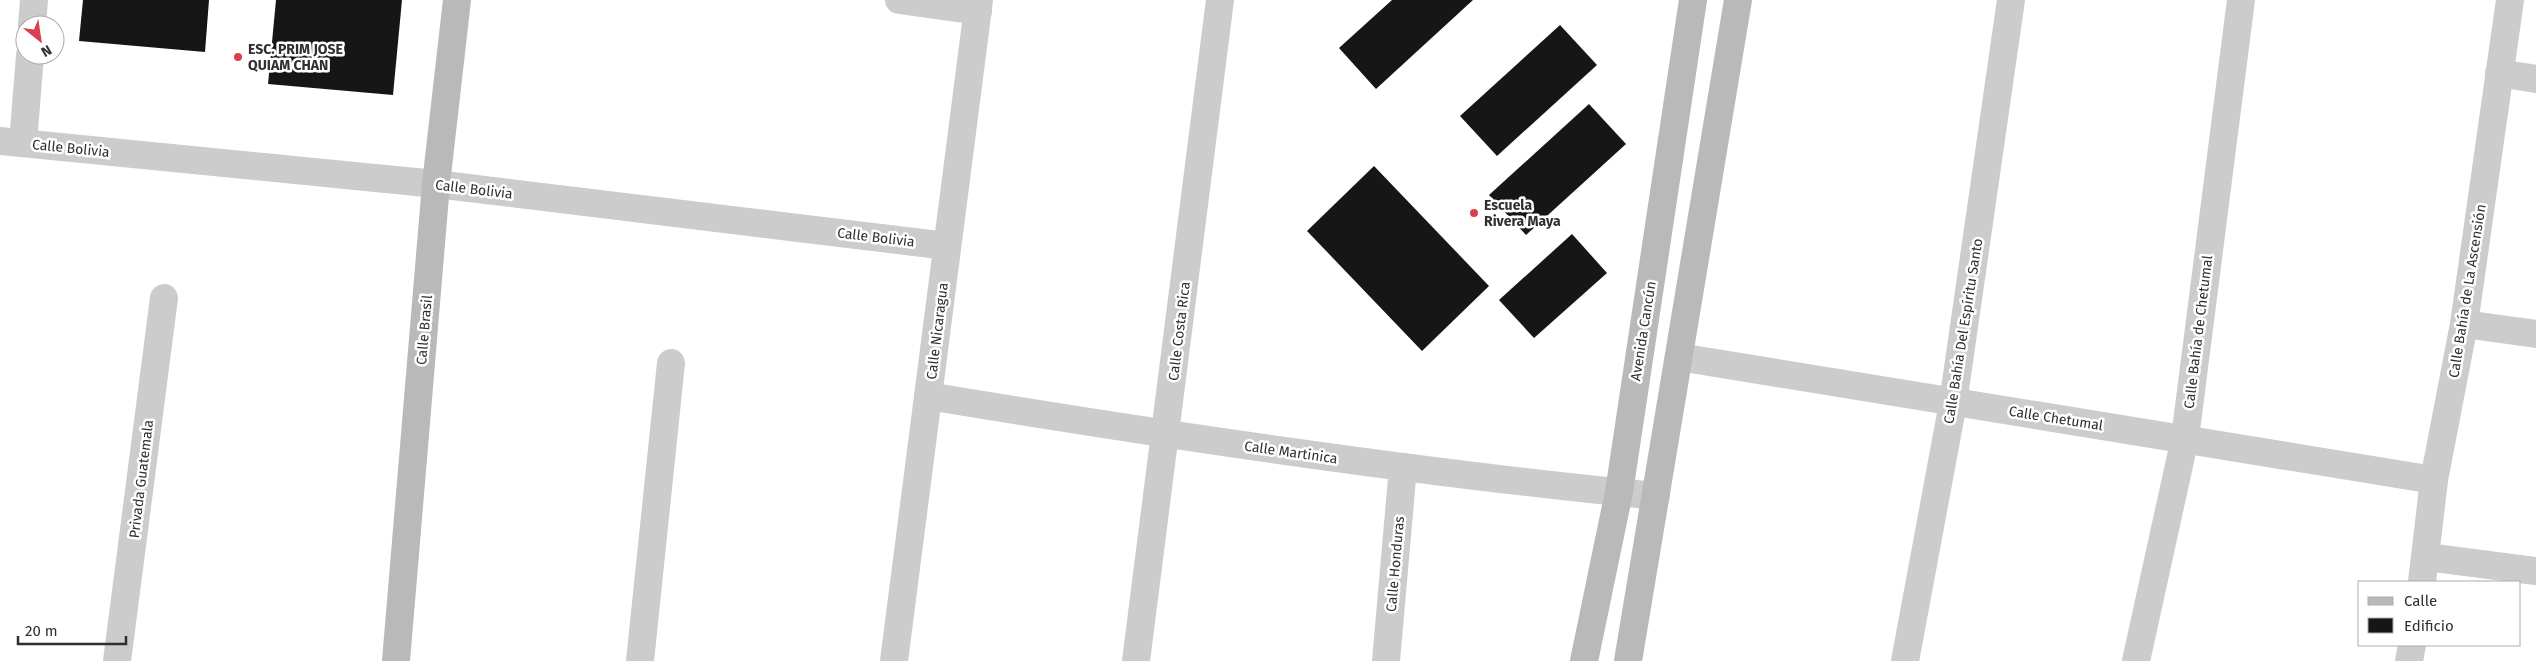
<svg xmlns="http://www.w3.org/2000/svg" width="2536" height="661" font-family="'Fira Sans',sans-serif">
	<rect width="100%" height="100%" fill="#fff"/>
	<!-- building -->
	<g fill="#161616">
		<path d="M83,0H209L205,52L79,41Z"/>
		<path d="M276,0H402L393,95L268,84Z"/>
		<path d="M1392,0H1473L1376,89L1339,48Z"/>
		<path d="M1560,25L1597,65L1497,156L1460,116Z"/>
		<path d="M1589,104L1626,144L1526,235L1489,195Z"/>
		<path d="M1374,166L1489,286L1422,351L1307,231Z"/>
		<path d="M1572,234L1607,273L1534,338L1499,300Z"/>
	</g>
	<g fill="none" stroke-linecap="round" stroke-linejoin="round">
		<!-- street -->
		<g stroke="#ccc" stroke-width="28">
			<path d="M899,0L978,11"/>
			<path d="M32,25L34,0"/>
			<path d="M2499,73L2536,79"/>
			<path d="M0,141L436,184L947,246"/>
			<path d="M23,143L30,55"/>
			<path d="M2464,324L2536,334"/>
			<path d="M1679,357L2434,480"/>
			<path d="M928,396C1170,436 1412,472 1656,496"/>
			<path d="M2427,557L2536,571"/>
			<path d="M2422,582L2434,480L2464,324L2510,0"/>
			<path d="M117,661L164,298"/>
			<path d="M640,661L671,363"/>
			<path d="M894,661L979,0"/>
			<path d="M1136,661L1220,0"/>
			<path d="M1386,661L1403,467"/>
			<path d="M1905,661L1953,403L2011,0"/>
			<path d="M2136,661L2185,438L2241,0"/>
			<path d="M2409,661L2412,645"/>
		</g>
		<!-- secondary -->
		<g stroke="#b9b9b9" stroke-width="28">
			<path d="M396,661L436,184L457,0"/>
			<path d="M1584,661L1619,492L1693,0"/>
			<path d="M1628,661L1738,0"/>
		</g>
	</g>
	<!-- markers -->
	<g fill="#d93f4e" stroke="#fff" stroke-width="2">
		<circle cx="238" cy="57" r="5"/>
		<circle cx="1474" cy="213" r="5"/>
	</g>
	<g text-anchor="middle" stroke-width="5" stroke-linejoin="round" paint-order="stroke">
		<!-- poi labels -->
		<g font-size="14" font-weight="bold" fill="#2f2f2f" stroke="#fff" text-anchor="start">
			<text x="248" y="54">ESC. PRIM JOSE<tspan x="248" dy="16">QUIAM CHAN</tspan></text>
			<text x="1484" y="210">Escuela<tspan x="1484" dy="16">Rivera Maya</tspan></text>
		</g>
		<!-- street labels -->
		<g font-size="14" fill="#2f2f2f" stroke="#fff">
			<text transform="translate(71 148) rotate(6)" y="5">Calle Bolivia</text>
			<text transform="translate(474 189) rotate(7)" y="5">Calle Bolivia</text>
			<text transform="translate(876 237) rotate(7)" y="5">Calle Bolivia</text>
			<text transform="translate(2467 291) rotate(-81)" y="5">Calle Bahía de La Ascensión</text>
			<text transform="translate(424 330) rotate(-85)" y="5">Calle Brasil</text>
			<text transform="translate(937 331) rotate(-83)" y="5">Calle Nicaragua</text>
			<text transform="translate(1179 331) rotate(-83)" y="5">Calle Costa Rica</text>
			<text transform="translate(1643 331) rotate(-81)" y="5">Avenida Cancún</text>
			<text transform="translate(1963 331) rotate(-81)" y="5">Calle Bahía Del Espíritu Santo</text>
			<text transform="translate(2198 332) rotate(-83)" y="5">Calle Bahía de Chetumal</text>
			<text transform="translate(2056 418) rotate(9)" y="5">Calle Chetumal</text>
			<text transform="translate(1291 452) rotate(8)" y="5">Calle Martinica</text>
			<text transform="translate(141 479) rotate(-83)" y="5">Privada Guatemala</text>
			<text transform="translate(1395 564) rotate(-85)" y="5">Calle Honduras</text>
		</g>
	</g>
	<!-- legend -->
	<rect x="2358" y="581" width="162" height="65" fill="#ffffff" stroke="#acacac"/>
	<rect x="2368" y="597" width="25" height="8" fill="#b9b9b9" stroke="#acacac"/>
	<text x="2404" y="606" font-size="15" fill="#2f2f2f">Calle</text>
	<rect x="2368" y="618" width="25" height="15" fill="#161616" stroke="#acacac"/>
	<text x="2404" y="631" font-size="15" fill="#2f2f2f">Edificio</text>
	<!-- north arrow -->
	<g transform="translate(40 40) rotate(150)"><circle r="24" fill="#ffffff" stroke="#acacac"/>
	<path d="M0-4L9 19L0 12L-9 19Z" fill="#d93f4e"/>
	<text y="-8" font-size="14" font-weight="bold" text-anchor="middle" fill="#2f2f2f">N</text>
	</g>
	<!-- scale -->
	<path d="M18 636v8h108v-8" fill="none" stroke="#2f2f2f" stroke-width="2.5"/>
	<text x="25" y="636" font-size="15" fill="#2f2f2f" stroke="#ffffff" stroke-width="4" paint-order="stroke">20 m</text>
</svg>
